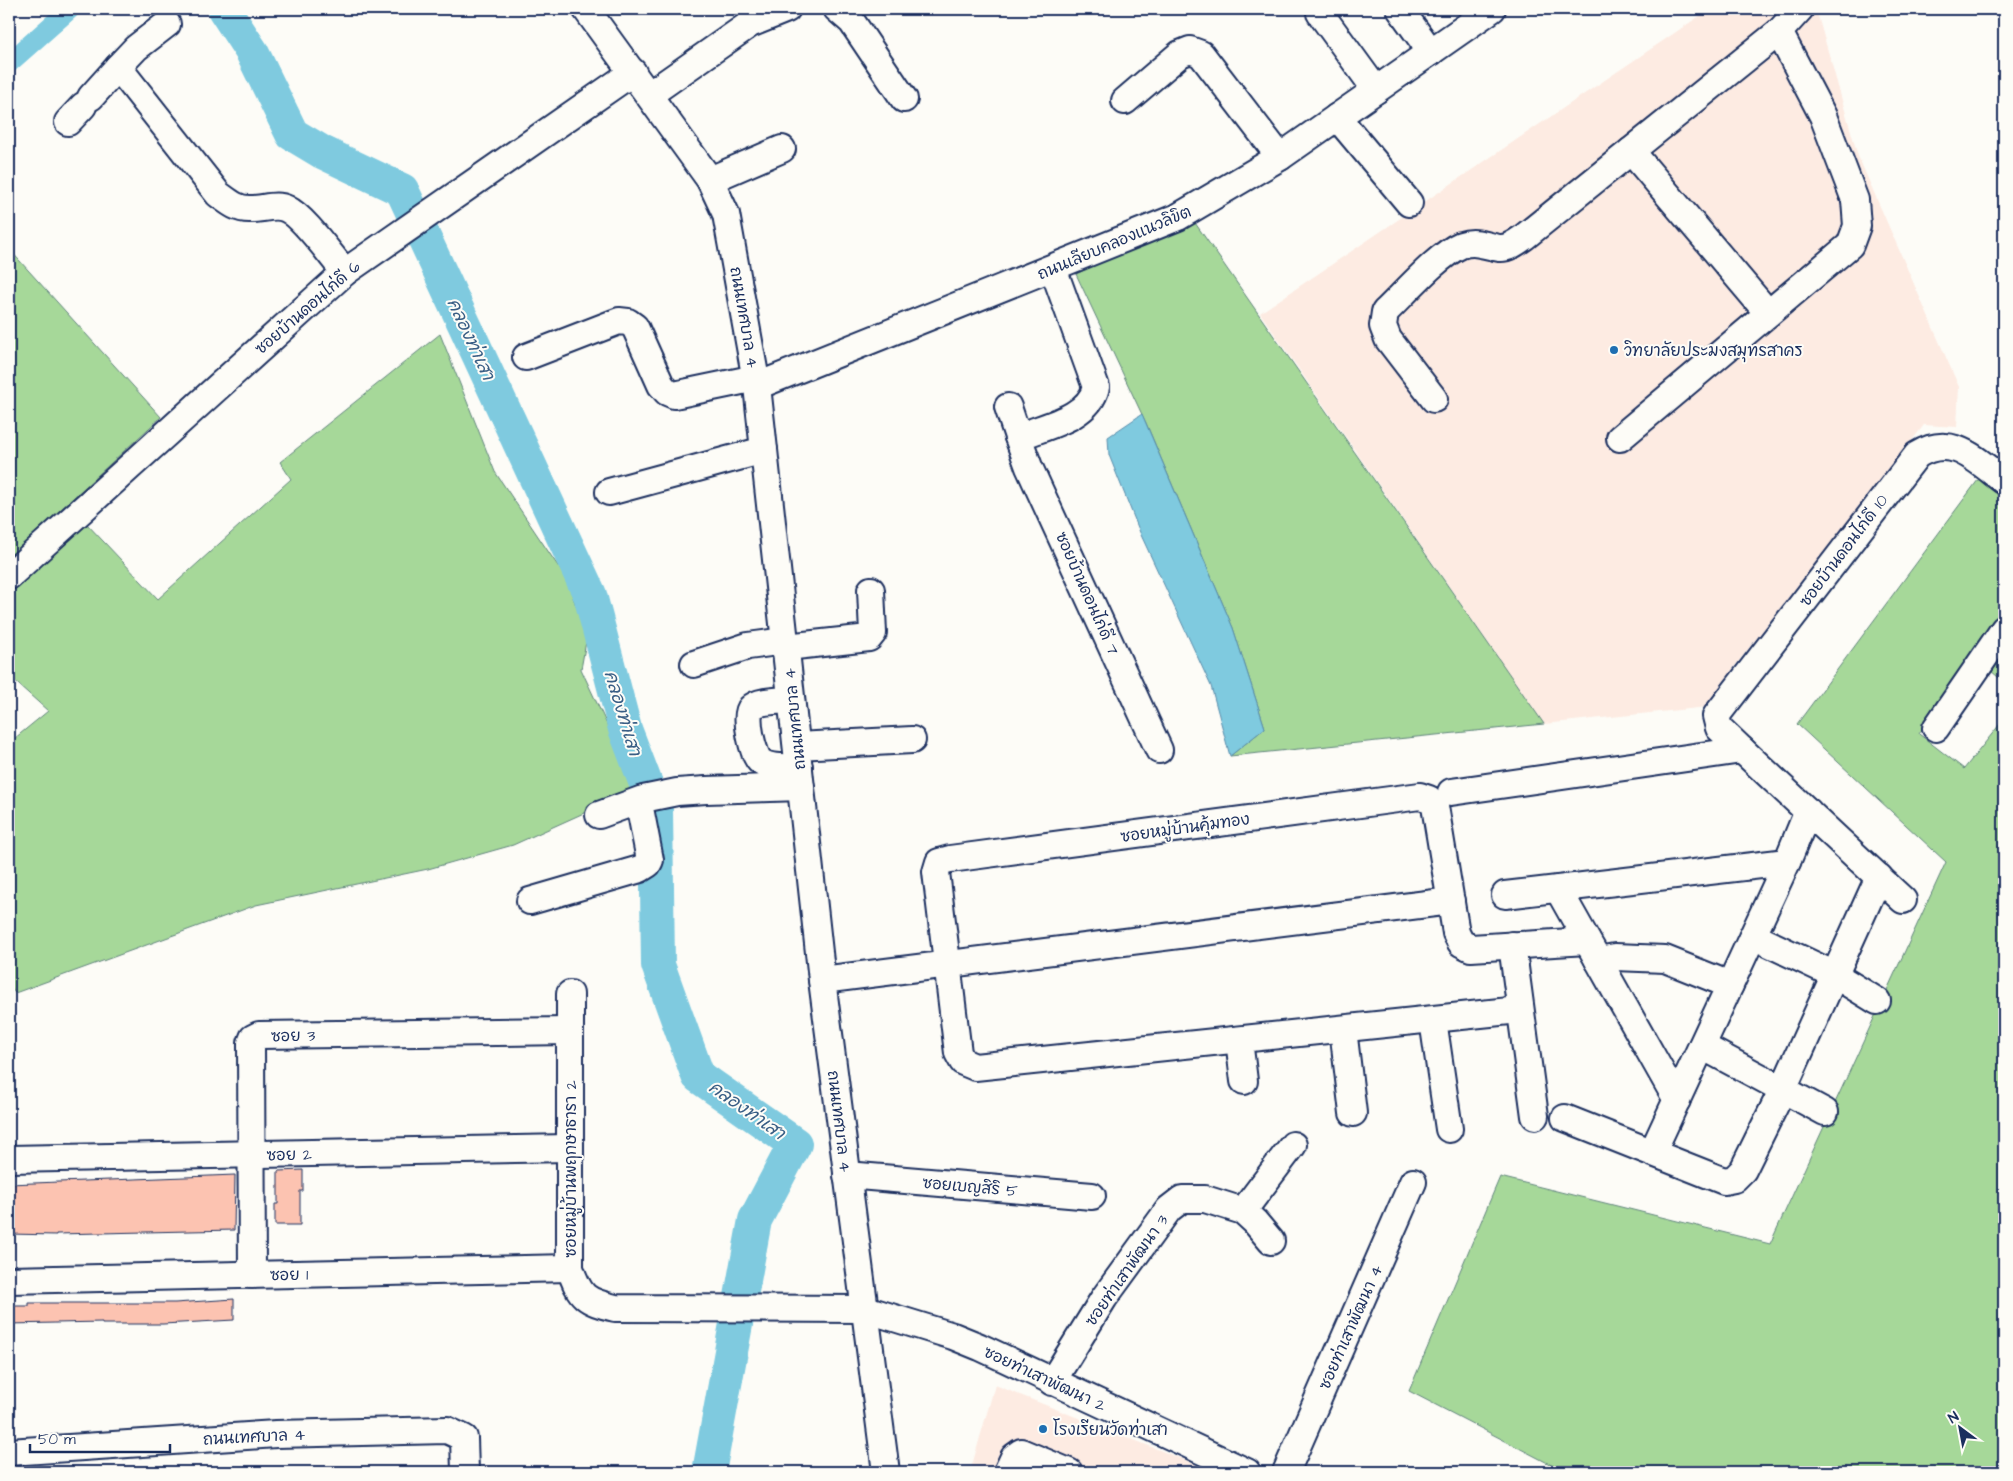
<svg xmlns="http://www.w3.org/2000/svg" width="2013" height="1481" font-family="'Architects Daughter','Playpen Sans Thai',sans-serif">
	<rect width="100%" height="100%" fill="#fdfcf7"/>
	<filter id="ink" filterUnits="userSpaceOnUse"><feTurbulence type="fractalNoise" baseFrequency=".02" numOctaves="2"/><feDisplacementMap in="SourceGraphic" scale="10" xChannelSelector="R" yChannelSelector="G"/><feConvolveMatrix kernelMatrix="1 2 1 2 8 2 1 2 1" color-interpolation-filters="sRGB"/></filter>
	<g filter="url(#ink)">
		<!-- built -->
		<g fill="#fdebe2">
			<path d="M1710,9H1816L1858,156L1959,387L1957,427L1924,425L1735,666L1708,707L1544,724L1260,313Z"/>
			<path d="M995,1385L1215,1472H970Z"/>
		</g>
		<!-- green -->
		<g fill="#a6d899" stroke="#60847c">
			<path d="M1193,220L1544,724L1230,756L1265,728L1233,628L1146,423L1076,274Z"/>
			<path d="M9,249L161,417L9,557Z"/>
			<path d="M440,334L495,472L566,578L587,636L581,669L637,789L513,845L428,869L256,905L15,993L9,985V743L48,711L9,676V589L85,522L158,599L291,479L280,462Z"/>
			<path d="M1981,476L2004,492V609L1919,734L1964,769L2004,719V1472H1565L1409,1391L1500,1177L1770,1244L1946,862L1797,724Z"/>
			<path d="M2004,652V682L1991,671Z"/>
		</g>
		<!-- water -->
		<path fill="#7fcadf" stroke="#578cab" d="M1142,414L1233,628L1265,728L1230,756L1211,686L1141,535L1109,455L1108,437Z"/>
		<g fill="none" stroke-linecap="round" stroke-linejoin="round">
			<!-- canal -->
			<path stroke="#7fcadf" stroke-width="20" d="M9,63L70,9"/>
			<!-- river -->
			<path stroke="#7fcadf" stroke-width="34" d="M224,9L252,52L292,134L322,152L402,190L590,595L625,729L656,810L658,965L698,1076L795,1144L755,1220L709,1472"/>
		</g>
		<!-- building -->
		<g fill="#fcc3b1" stroke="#1b2f5e">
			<path d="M303,1170V1191H300V1225H275V1204H278V1171Z"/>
			<path d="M235,1175L234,1230L56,1234V1235L9,1234V1184Z"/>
			<path d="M234,1299V1320L163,1324H102V1322L9,1324V1306H29V1303H175Z"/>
		</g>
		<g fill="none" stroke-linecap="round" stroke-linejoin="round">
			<!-- minor casing -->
			<g stroke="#1b2f5e" stroke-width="30">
				<g id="minor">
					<path d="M586,9L710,180L726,214L757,386L822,980L886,1472"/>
					<path d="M837,9L852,22L904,99"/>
					<path d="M1400,9L1431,52"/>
					<path d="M1320,13L1376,90"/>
					<path d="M167,24L136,48L118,67L218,194C228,201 236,209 249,209C261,210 276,203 287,209C304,217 331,256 345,272"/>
					<path d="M650,94L750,24L787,9"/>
					<path d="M91,97L118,67"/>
					<path d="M1125,101L1180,54L1190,50L1201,54L1280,157"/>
					<path d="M1337,117L1409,203"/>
					<path d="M68,122L83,106"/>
					<path d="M1631,151L1768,313"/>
					<path d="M710,180L782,149"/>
					<path d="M1053,268L1096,387C1089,418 1045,426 1018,437L1029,467L1159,750"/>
					<path d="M526,357L619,321L628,322L635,327L661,385L667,392L674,395L756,378"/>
					<path d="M757,386L1178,217L1280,157L1492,9"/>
					<path d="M1434,399L1388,339L1383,326L1385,312C1404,294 1439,254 1461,245C1476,240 1486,246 1499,248C1508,249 1517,242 1524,237L1779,32L1800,9"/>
					<path d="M1008,407L1018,437"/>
					<path d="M1620,438L1850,245L1857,226L1855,200L1823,116L1779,32"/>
					<path d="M609,492L764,450"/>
					<path d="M9,576L345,272L633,72"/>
					<path d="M786,647L869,638L873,633L871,590"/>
					<path d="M694,664L748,646L785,641"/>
					<path d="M791,700C781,701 758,700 751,708C744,715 753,757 761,762C771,769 787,767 799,767"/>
					<path d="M1936,728L2004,629"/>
					<path d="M797,746L912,740"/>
					<path d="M1451,792L1742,750"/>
					<path d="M599,815L640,800"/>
					<path d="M1558,889L1677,1100"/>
					<path d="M1505,895L1787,862"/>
					<path d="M1903,900L1742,750L1719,728L1716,716L1917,455C1952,433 1976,460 2004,481"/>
					<path d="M530,901L640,869L648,864L650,860L639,803L643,799L677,792L706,790L801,787"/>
					<path d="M1753,936L1833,974L1877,1001"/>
					<path d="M1512,945L1535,1116"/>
					<path d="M1598,960L1615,957L1665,959L1730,985"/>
					<path d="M822,980L1451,901"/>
					<path d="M570,994V1268C580,1297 585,1301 615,1308L865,1309L953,1336L980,1347L1247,1472"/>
					<path d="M1519,1010L975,1067L963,1062L958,1053L936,872L939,862L950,859L1420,796L1429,799L1435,806L1456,933L1461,943L1471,948L1587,941"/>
					<path d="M1433,1020L1449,1129"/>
					<path d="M1343,1029L1353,1113"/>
					<path d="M1239,1040L1244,1081"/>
					<path d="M1702,1046L1825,1112"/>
					<path d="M1565,1118L1724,1181L1734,1179L1743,1170L1783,1089L1879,877"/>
					<path d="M1653,1151L1787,862L1808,811"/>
					<path d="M9,1159L568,1148"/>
					<path d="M847,1175L1092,1196"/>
					<path d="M1243,1211L1293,1145"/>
					<path d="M252,1275L251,1043L253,1038L259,1035L570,1031"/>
					<path d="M9,1280L570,1268"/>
					<path d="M1052,1382L1104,1298L1169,1209L1182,1199H1205L1243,1211L1255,1222L1271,1241"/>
					<path d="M9,1452L276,1434L447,1430L464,1438L465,1472"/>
					<path d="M1007,1472L1014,1457L1021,1452L1069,1472"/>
					<path d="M1286,1472L1413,1182"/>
				</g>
			</g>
			<!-- minor -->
			<use href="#minor" stroke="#fdfcf7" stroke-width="26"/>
		</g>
	</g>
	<!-- markers -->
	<g fill="#1f6fb2" stroke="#fdfcf7" stroke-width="2">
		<circle cx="1614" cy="350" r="5"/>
		<circle cx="1043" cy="1429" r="5"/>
	</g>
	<g text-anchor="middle" stroke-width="4" stroke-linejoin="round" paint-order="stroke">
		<!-- street labels -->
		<g font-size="16" fill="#1b2f5e" stroke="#fdfcf7">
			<text transform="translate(1114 242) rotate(-23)" y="6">ถนนเลียบคลองแนวลิขิต</text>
			<text transform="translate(307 307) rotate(-41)" y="6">ซอยบ้านดอนไก่ดี 6</text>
			<text transform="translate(745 317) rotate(80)" y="6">ถนนเทศบาล 4</text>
			<text transform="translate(1843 550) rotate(-53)" y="6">ซอยบ้านดอนไก่ดี 10</text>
			<text transform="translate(1088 593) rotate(66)" y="6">ซอยบ้านดอนไก่ดี 7</text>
			<text transform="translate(794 719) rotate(-96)" y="6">ถนนเทศบาล 4</text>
			<text transform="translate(1185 827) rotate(-8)" y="6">ซอยหมู่บ้านคุ้มทอง</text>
			<text transform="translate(293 1035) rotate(-1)" y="6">ซอย 3</text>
			<text transform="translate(840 1121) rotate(83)" y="6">ถนนเทศบาล 4</text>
			<text transform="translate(289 1154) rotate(-1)" y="6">ซอย 2</text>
			<text transform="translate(570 1169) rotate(-90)" y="6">ซอยหมู่บ้านพฤกษาธารา 2</text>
			<text transform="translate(970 1186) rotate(5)" y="6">ซอยเบญสิริ 5</text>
			<text transform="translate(1126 1270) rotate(-55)" y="6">ซอยท่าเสาพัฒนา 3</text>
			<text transform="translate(289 1274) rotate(-1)" y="6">ซอย 1</text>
			<text transform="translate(1350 1327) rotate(-66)" y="6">ซอยท่าเสาพัฒนา 4</text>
			<text transform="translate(1045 1378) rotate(25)" y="6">ซอยท่าเสาพัฒนา 2</text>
			<text transform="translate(254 1436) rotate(-3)" y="6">ถนนเทศบาล 4</text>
		</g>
		<!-- poi labels -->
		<g font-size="16" fill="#1b2f5e" stroke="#fdfcf7" text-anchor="start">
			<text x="1624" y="356">วิทยาลัยประมงสมุทรสาคร</text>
			<text x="1053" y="1435">โรงเรียนวัดท่าเสา</text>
		</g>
		<!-- water labels -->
		<g font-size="18" font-style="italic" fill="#395e85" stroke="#fdfcf7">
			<text transform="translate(471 339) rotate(65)" y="6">คลองท่าเสา</text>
			<text transform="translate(623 713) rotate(73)" y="6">คลองท่าเสา</text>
			<text transform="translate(747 1110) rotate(35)" y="6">คลองท่าเสา</text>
		</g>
	</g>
	<!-- margin -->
	<rect width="2013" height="1481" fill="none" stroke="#fdfcf7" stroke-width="30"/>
	<rect x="15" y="15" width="1983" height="1451" fill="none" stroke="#1b2f5e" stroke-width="2" filter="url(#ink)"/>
	<!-- north arrow -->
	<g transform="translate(1960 1428) rotate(328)" stroke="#fdfcf7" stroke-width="4" paint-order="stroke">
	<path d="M0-4L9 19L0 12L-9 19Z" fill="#1b2f5e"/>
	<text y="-8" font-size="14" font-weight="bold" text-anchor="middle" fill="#1b2f5e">N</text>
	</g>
	<!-- scale -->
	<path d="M30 1444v8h140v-8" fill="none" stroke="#1b2f5e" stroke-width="2.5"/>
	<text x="38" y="1444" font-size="15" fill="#1b2f5e" stroke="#fdfcf7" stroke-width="4" paint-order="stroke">50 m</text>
</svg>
